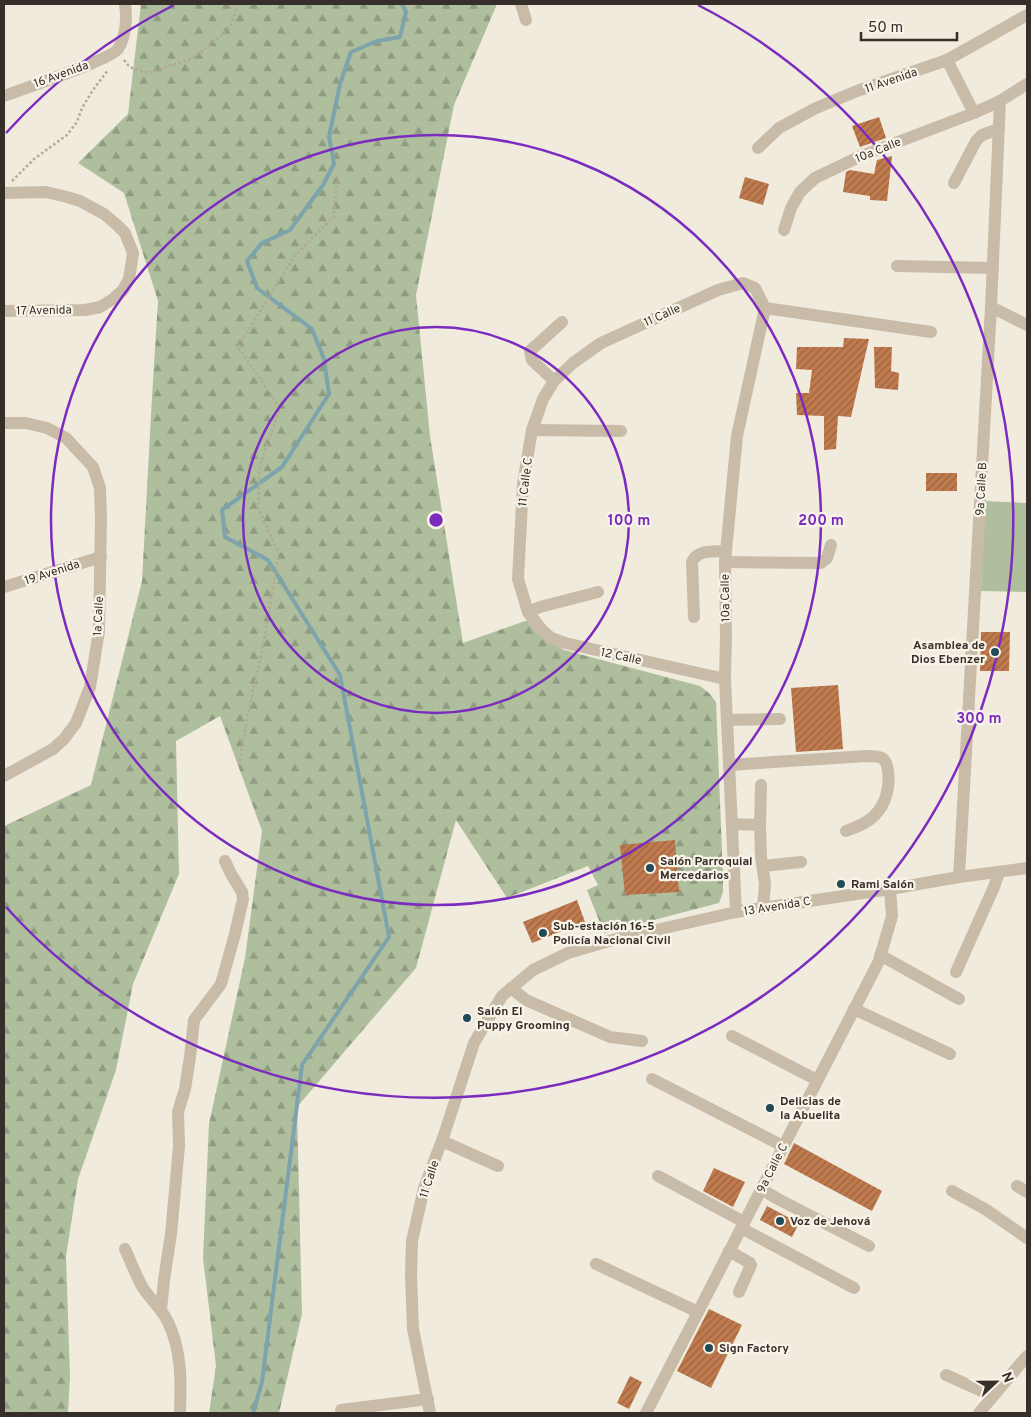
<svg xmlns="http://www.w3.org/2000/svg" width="1031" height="1417" font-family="Overpass,sans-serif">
	<defs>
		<pattern id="forest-firs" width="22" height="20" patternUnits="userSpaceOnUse" patternTransform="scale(1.25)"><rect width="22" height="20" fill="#afbf9e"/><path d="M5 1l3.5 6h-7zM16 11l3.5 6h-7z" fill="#8f9c81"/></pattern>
		<pattern id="building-hatch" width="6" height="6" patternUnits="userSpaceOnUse" patternTransform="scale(1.25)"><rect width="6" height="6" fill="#bf7a4d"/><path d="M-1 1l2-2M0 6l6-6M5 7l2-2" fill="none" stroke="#9c6440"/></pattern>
	</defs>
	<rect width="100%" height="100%" fill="#f1ebdd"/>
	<!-- green -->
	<path fill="#afbf9e" d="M984,501L1027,503V592L981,591Z"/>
	<!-- forest -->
	<path fill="url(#forest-firs)" d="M141,4H497L454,105L416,295L430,436L463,643L528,620L550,642L564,650L700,686L709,693L716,702L723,876V892L719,903L604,933L587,890L598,885L588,866L507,898L456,820L416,968L297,1107L302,1314L279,1413H209L216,1366L203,1258L209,1124L245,958L262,831L220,716L176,741L179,874L133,984L116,1070L78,1179L66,1256L70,1377L68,1413H4V826L91,785L142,581L152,397L158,301L124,193L78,163L128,114Z"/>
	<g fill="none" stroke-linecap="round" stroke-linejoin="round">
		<!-- stream -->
		<path stroke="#7da3ac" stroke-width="4" d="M253,1413L262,1382L302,1065L389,937L340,675L268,560L225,537L222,510L282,467L329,394L324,359L312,329L257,288L247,261L262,243L290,230L323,185L334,164L329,137L340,84L351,52L377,41L400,37L406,12L402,4"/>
	</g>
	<!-- building -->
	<g fill="url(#building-hatch)">
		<path d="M879,117L886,138L860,147L852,126Z"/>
		<path d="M892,156L887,201L870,200V196L843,192L846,172L850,170L874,174L877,160Z"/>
		<path d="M745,177L769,184L763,205L739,198Z"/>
		<path d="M844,338L869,339L851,417L838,416L836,449L824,450V416L797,415L796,393H809L812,370L796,369L797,347H843Z"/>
		<path d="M874,347H892L891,371L899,373L898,390L875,388Z"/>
		<rect x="926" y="473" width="31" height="18"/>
		<path d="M981,632H1010L1009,671H980Z"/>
		<path d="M838,685L843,749L796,752L791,688Z"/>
		<path d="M675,840L679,892L625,895L620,845Z"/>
		<path d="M577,900L585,922L532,943L523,922Z"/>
		<path d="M794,1143L882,1191L872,1211L784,1164Z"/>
		<path d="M714,1168L745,1182L733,1207L703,1191Z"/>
		<path d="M767,1206L799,1223L792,1237L760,1220Z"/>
		<path d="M709,1309L742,1325L711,1388L677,1371Z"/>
		<path d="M630,1376L642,1382L629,1409L617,1403Z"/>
	</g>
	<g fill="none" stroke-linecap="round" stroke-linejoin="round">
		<!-- path -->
		<g stroke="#b4a794" stroke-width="2.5" stroke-dasharray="2.5 2.5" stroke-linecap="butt">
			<path d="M124,60L128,65L132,68L143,72H151L190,59L201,52L222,35L231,24L238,4"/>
			<path d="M12,181L34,159L67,135L77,122L82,108L93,90L108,70"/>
			<path d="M239,766L247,718L263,646L279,554L258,508L260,465L280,408L238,347L294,257L334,216L337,177"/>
		</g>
		<!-- minor -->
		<g stroke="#c8bca9" stroke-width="12">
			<path d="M521,4L526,20"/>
			<path d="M947,60L974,113"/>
			<path d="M4,96C22,89 110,60 118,49C126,36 127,18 125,4"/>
			<path d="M758,148L779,128L816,108L857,91L947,60L1027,15"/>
			<path d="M954,183L976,141L982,135L999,129"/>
			<path d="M4,193L46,192L67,197L80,201L104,214L116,224L125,233L133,253L129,279L123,290L113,299L100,307L85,310L4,311"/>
			<path d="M784,230L791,208L800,192L815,178L861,156L974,113L1000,101L1027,84"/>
			<path d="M897,266L993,268"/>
			<path d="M991,307L1027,325"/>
			<path d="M765,308L931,332"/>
			<path d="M554,381L532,360L530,351L562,322"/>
			<path d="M532,430L621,431"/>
			<path d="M725,562L821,563L827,558L831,545"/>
			<path d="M4,587L101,557"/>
			<path d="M528,612L540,607L598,592"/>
			<path d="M694,617L692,562C698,549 713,552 726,551"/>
			<path d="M725,679L565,643L551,638L541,629L528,612L518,579L523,484L532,430L543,399L554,381L573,363L601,343L718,290L743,283L755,288L765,308L737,436L725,562L726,634L725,679L736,912"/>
			<path d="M727,720L780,719"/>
			<path d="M729,765L867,756C872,756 878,756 882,758C891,764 889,787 886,796C884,803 879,811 874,816C866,824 856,827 846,831"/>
			<path d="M4,776L53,749L64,739L76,723L90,687L99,631L101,519L100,488L93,467L66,438L47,428L26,423H4"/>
			<path d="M761,785L760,827L761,857L765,884L763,908"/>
			<path d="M732,824L760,825"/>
			<path d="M763,866L801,862"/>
			<path d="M959,877L991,307L1000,101"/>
			<path d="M880,955L959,999"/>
			<path d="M956,972L994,887L999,872"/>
			<path d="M511,988L526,1000L610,1037L642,1041"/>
			<path d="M854,1009L950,1054"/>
			<path d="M732,1036L817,1080"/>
			<path d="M652,1079L783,1146"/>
			<path d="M442,1141L498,1166"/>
			<path d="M658,1176L744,1222"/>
			<path d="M1017,1186L1027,1192"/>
			<path d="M761,1189L778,1199L869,1246"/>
			<path d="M952,1191L985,1209L1027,1238"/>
			<path d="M741,1228L854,1288"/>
			<path d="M125,1249C131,1262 136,1276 143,1288C151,1300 162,1309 168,1322C182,1351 181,1382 180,1413"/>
			<path d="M729,1251L750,1263L751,1265L739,1292"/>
			<path d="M596,1264L698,1312"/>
			<path d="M161,1310L164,1280L171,1234L179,1146L178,1112L185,1089L190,1057L194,1020L221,984L235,934L243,899L242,892L231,874L225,861"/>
			<path d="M946,1375L993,1396"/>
			<path d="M341,1410L428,1399"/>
			<path d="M430,1413L413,1329L411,1275L412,1241L424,1188L444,1135L474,1043L502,996L533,970L568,953L616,939L736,912L890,889L959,877L1027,868"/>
			<path d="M646,1413L879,961L892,916L890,889"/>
			<path d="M979,1413L1027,1356"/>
		</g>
	</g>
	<!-- distance rings -->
	<g fill="none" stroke="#7b2cbf" stroke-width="2.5">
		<circle cx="436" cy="520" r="193"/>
		<circle cx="436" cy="520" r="385"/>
		<path d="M6 133A578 578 0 0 1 174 5M698 5A578 578 0 1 1 6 907"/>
	</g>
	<!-- markers -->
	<g fill="#204a55" stroke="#f9f4e9" stroke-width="2">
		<circle cx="995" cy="652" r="5"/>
		<circle cx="650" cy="868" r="5"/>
		<circle cx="841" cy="884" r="5"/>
		<circle cx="543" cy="933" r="5"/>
		<circle cx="467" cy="1018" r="5"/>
		<circle cx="770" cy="1108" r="5"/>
		<circle cx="780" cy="1221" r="5"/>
		<circle cx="709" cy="1348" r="5"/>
	</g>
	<g text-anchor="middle" stroke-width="4.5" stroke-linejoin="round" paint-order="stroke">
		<!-- street labels -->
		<g font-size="12" fill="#362f29" stroke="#f9f4e9">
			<text transform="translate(61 74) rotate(-20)" y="4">16 Avenida</text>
			<text transform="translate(891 80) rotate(-19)" y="4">11 Avenida</text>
			<text transform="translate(878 150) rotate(-22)" y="4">10a Calle</text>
			<text transform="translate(44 310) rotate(-1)" y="4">17 Avenida</text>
			<text transform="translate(662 315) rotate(-24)" y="4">11 Calle</text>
			<text transform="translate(525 482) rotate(-83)" y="4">11 Calle C</text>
			<text transform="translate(981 489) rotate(-87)" y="4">9a Calle B</text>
			<text transform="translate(52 572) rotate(-18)" y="4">19 Avenida</text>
			<text transform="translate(725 598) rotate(-91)" y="4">10a Calle</text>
			<text transform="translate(98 616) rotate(-87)" y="4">1a Calle</text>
			<text transform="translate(621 656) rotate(12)" y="4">12 Calle</text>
			<text transform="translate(777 906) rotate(-9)" y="4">13 Avenida C</text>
			<text transform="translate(772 1168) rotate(-63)" y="4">9a Calle C</text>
			<text transform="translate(429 1179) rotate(-72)" y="4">11 Calle</text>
		</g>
		<!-- poi labels -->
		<g font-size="12" font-weight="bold" fill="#362f29" stroke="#f9f4e9" text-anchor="start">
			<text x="985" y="649" text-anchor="end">Asamblea de<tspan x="985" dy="14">Dios Ebenzer</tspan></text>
			<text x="660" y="865">Salón Parroquial<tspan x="660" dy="14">Mercedarios</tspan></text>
			<text x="851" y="888">Rami Salón</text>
			<text x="553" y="930">Sub-estación 16-5<tspan x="553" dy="14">Policía Nacional Civil</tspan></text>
			<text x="477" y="1015">Salón El<tspan x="477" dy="14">Puppy Grooming</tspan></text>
			<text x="780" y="1105">Delicias de<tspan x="780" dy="14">la Abuelita</tspan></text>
			<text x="790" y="1225">Voz de Jehová</text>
			<text x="719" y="1352">Sign Factory</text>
		</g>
	</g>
	<circle cx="436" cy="520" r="8" fill="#7b2cbf" stroke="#f9f4e9" stroke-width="2.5"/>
	<g font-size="15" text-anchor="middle" font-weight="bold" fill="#7b2cbf" stroke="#f9f4e9" stroke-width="4.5" stroke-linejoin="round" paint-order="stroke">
		<text x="629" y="525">100 m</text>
		<text x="821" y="525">200 m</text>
		<text x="979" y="723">300 m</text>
	</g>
	<!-- border -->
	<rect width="1031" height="1417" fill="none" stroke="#362f29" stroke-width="10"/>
	<!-- north arrow -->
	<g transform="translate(996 1382) rotate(68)" stroke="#f9f4e9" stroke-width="4" paint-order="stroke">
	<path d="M0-4L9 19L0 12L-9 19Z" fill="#362f29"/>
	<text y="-8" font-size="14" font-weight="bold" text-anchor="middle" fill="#362f29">N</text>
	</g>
	<!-- scale -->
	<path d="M861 32v8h96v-8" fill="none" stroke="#362f29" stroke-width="2.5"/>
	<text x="868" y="32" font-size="15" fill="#362f29" stroke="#f9f4e9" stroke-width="4" paint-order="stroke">50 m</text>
</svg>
